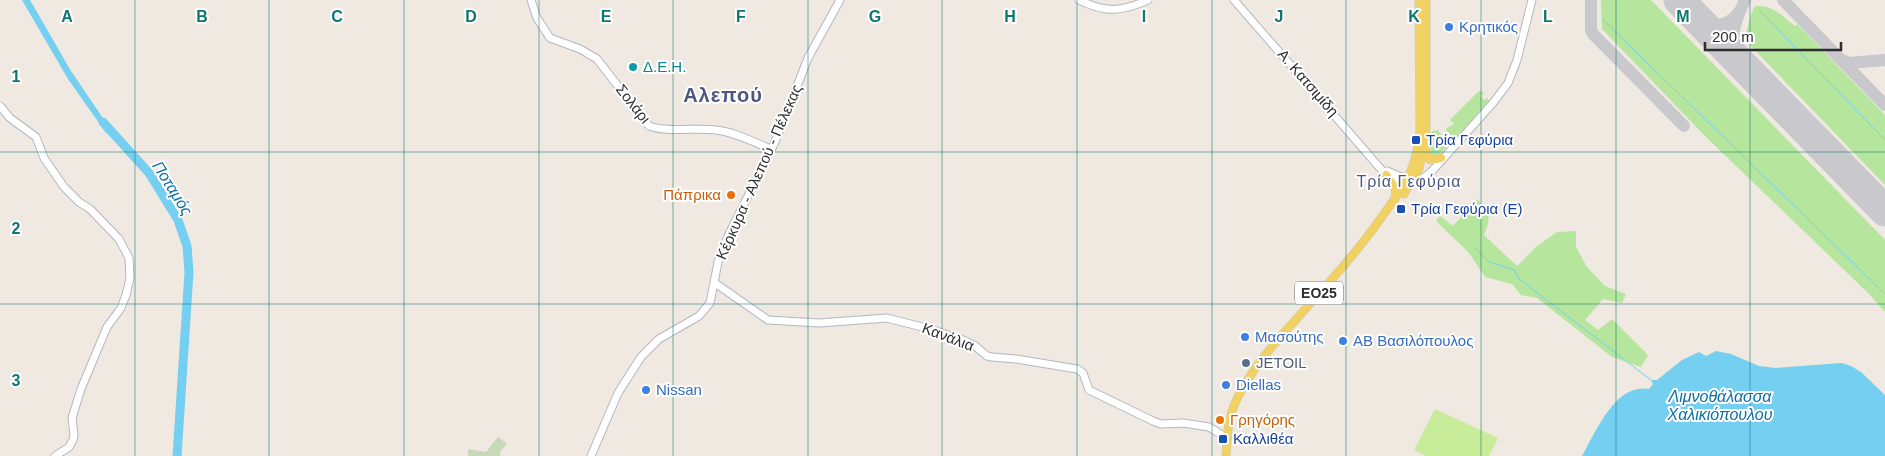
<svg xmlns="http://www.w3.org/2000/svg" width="1885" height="456" font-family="Arial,sans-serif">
	<rect width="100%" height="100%" fill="#efe9e1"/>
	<!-- green -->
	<g fill="#b6e59e">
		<path d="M1601,0H1651L1885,240V312L1868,293L1706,137L1602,29Z"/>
		<path d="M1756,6C1773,5 1782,16 1795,26L1797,24L1885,115V185L1744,39L1753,9Z"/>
		<path d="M1479,91H1482L1484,94L1481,96L1484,100L1487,98L1489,100L1462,133L1451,141L1450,134L1445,129L1454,124L1450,120Z"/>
		<path d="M1438,130L1449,145L1438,155L1431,158L1430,152L1432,131Z"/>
		<path d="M1477,199L1489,212L1488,224L1484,235L1517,266L1536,247L1557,232L1576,231V247L1587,267L1605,286L1626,294L1622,303L1603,299L1585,320L1598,330L1612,319L1648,355L1641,367L1612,357L1537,298L1521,295L1512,284L1485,277L1469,253L1436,221L1440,216L1453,226Z"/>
	</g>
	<!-- cemetery -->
	<path fill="#c8d9b8" d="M498,437L507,444L500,452V456H468V449L486,452Z"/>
	<!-- pitch -->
	<path fill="#c9ec9a" d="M1435,409L1498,438L1489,456H1426L1414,450Z"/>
	<!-- water -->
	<g fill="#75cff0">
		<path d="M22,0H30L71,71L109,127L110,132L106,133L68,79Z"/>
		<path d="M1716,351L1731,354L1759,366L1776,368L1842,363L1851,366L1861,372L1885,395V456H1582C1596,432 1615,383 1649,389L1653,384L1651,380H1657L1682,360L1699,352L1706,356Z"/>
	</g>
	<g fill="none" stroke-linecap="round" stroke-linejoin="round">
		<!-- stream -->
		<g stroke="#75cff0" stroke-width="1">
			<path d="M1759,10L1885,140"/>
			<path d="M1603,20L1885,294"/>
			<path d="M1476,249L1489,262L1514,270L1519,279L1651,380"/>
		</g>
		<!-- river -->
		<path stroke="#75cff0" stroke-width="9" d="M103,122L149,173L178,220L187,246L189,272L177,456"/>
		<!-- taxiway -->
		<g stroke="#c9c8cc" stroke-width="12">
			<path d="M1591,0V30L1593,34L1684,126"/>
			<path d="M1783,0L1885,105"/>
			<path d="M1696,17C1711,29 1728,27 1739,12"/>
			<path d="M1738,60C1727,41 1736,19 1745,0"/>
			<path d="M1842,60L1850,63L1885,60"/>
		</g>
		<!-- runway -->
		<path stroke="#c9c8cc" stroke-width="31" d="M1679,0L1885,211"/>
		<!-- secondary casing -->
		<g stroke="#b4b7c1" stroke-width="9">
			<g id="secondary">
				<path d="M531,0L537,18L550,38L580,49L597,59L649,126C668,133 695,127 716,130C735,132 753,142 771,149"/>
				<path d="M1079,0C1106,13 1121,12 1148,0"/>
				<path d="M1234,0L1386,175C1402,188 1419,184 1433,170L1493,103L1508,83L1517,60L1532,0"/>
				<path d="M0,106L10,118L36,137L44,158L64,187L79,202L90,209L119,239L129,258L130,278L126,295L121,308L107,327L81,389L72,418L74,435L73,440L69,447L55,456"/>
				<path d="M1387,171L1401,177L1413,178"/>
				<path d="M715,283L768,320L819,323L887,318L930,329L963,340L974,345L987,356L992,357L1016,359L1077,369L1083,373L1089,390L1153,421L1161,424L1183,423L1209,427L1227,438"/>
				<path d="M591,456L618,393L641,357L659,339L699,316L710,303L718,262L727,238L775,142L808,58L840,0"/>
			</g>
		</g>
		<!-- primary casing -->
		<g stroke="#c9c9c9" stroke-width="9">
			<g id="primary">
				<path d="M1425,148L1427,156L1430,160L1441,158"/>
				<path d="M1386,175C1392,183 1398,188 1395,199"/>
				<path d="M1404,194L1419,169L1426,136V0"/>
				<path d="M1226,456C1227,442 1227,428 1231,414C1242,379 1275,342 1300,315C1328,284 1357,252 1381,218C1391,204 1402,190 1410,173C1416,159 1419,144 1420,129L1419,0"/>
			</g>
		</g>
		<!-- secondary -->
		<use href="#secondary" stroke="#fff" stroke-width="7"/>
		<!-- primary -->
		<use href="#primary" stroke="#f2d163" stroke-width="8"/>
	</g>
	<!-- grid -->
	<path fill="none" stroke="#0f766e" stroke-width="1" stroke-opacity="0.55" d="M135,0V456M269,0V456M404,0V456M539,0V456M673,0V456M808,0V456M942,0V456M1077,0V456M1212,0V456M1346,0V456M1481,0V456M1616,0V456M1750,0V456M0,152H1885M0,304H1885"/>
	<!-- markers -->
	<g fill="#3f7fe0" stroke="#fff" stroke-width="2">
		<circle cx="1449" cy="27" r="5"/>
		<circle cx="1245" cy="337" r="5"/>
		<circle cx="1343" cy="341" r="5"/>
		<circle cx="1226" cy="385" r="5"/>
		<circle cx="646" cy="390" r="5"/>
	</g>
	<circle fill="#0f9aa8" stroke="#fff" stroke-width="2" cx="633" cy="67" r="5"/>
	<g fill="#1a4fb4" stroke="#fff" stroke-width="2">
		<rect x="1411" y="135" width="10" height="10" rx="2.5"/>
		<rect x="1396" y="204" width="10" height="10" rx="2.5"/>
		<rect x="1218" y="434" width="10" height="10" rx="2.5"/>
	</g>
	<g fill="#e8710a" stroke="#fff" stroke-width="2">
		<circle cx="731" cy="195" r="5"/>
		<circle cx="1220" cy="420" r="5"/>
	</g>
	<circle fill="#5c6f8a" stroke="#fff" stroke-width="2" cx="1246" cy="363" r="5"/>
	<g text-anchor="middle" stroke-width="4" stroke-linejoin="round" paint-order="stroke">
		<!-- shield labels -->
		<rect fill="#fff" stroke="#6d6d6d" stroke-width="1" x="1295" y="281.5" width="48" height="23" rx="4"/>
		<g font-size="14" font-weight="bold" fill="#2e2e2e">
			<text x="1319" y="298">ΕΟ25</text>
		</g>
		<!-- shop labels -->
		<g font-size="15" fill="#366cbe" stroke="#fff" text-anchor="start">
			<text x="1459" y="32">Κρητικός</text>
			<text x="1255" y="342">Μασούτης</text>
			<text x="1353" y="346">ΑΒ Βασιλόπουλος</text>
			<text x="1236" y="390">Diellas</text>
			<text x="656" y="395">Nissan</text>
		</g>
		<!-- culture labels -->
		<g font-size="15" fill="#0d838f" stroke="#fff" text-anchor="start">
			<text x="643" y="72">Δ.Ε.Η.</text>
		</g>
		<!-- street labels -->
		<g font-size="15" fill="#2e2e2e" stroke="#fff">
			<text transform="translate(1308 83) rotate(49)" y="5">Α. Κατσιμίδη</text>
			<text transform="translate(633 104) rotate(51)" y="5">Σολάρι</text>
			<text transform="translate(759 172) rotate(-66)" y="5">Κέρκυρα - Αλεπού - Πέλεκας</text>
			<text transform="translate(948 337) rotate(21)" y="5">Κανάλια</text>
		</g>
		<!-- transit labels -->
		<g font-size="15" fill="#164399" stroke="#fff" text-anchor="start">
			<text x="1426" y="145">Τρία Γεφύρια</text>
			<text x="1411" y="214">Τρία Γεφύρια (E)</text>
			<text x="1233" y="444">Καλλιθέα</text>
		</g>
		<!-- food labels -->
		<g font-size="15" fill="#c56008" stroke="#fff" text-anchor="end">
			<text x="721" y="200">Πάπρικα</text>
			<text x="1230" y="425" text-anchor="start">Γρηγόρης</text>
		</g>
		<!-- service labels -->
		<g font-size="15" fill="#4e5e75" stroke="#fff" text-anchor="start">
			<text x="1256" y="368">JETOIL</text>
		</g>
		<!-- neighbourhood labels -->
		<g font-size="16" letter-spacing="1" fill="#4d5680" stroke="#fff">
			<text x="1409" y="187">Τρία Γεφύρια</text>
		</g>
		<!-- water labels -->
		<g font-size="16" font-style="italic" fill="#0d6fa3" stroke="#fff">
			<text transform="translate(173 188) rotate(58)" y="6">Ποταμός</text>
			<text x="1720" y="402">Λιμνοθάλασσα<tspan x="1720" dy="18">Χαλικιόπουλου</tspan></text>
		</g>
		<!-- district labels -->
		<g font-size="20" font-weight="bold" letter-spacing="1" fill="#4d5680" stroke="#fff">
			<text x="723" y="102">Αλεπού</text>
		</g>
	</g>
	<g font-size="16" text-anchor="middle" font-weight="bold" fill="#0f766e" stroke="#fff" stroke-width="4" stroke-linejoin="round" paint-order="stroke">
		<text x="67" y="22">A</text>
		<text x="202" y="22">B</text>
		<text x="337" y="22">C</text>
		<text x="471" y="22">D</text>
		<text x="606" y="22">E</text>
		<text x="741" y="22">F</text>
		<text x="875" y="22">G</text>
		<text x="1010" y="22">H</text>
		<text x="1144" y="22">I</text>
		<text x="1279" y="22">J</text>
		<text x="1414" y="22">K</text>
		<text x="1548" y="22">L</text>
		<text x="1683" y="22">M</text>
		<text x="16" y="82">1</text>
		<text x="16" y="234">2</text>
		<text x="16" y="386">3</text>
	</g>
	<!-- scale -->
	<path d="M1705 42v8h136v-8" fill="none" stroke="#2e2e2e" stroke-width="2.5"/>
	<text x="1712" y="42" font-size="15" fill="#2e2e2e" stroke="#ffffff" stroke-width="4" paint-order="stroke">200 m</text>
</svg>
